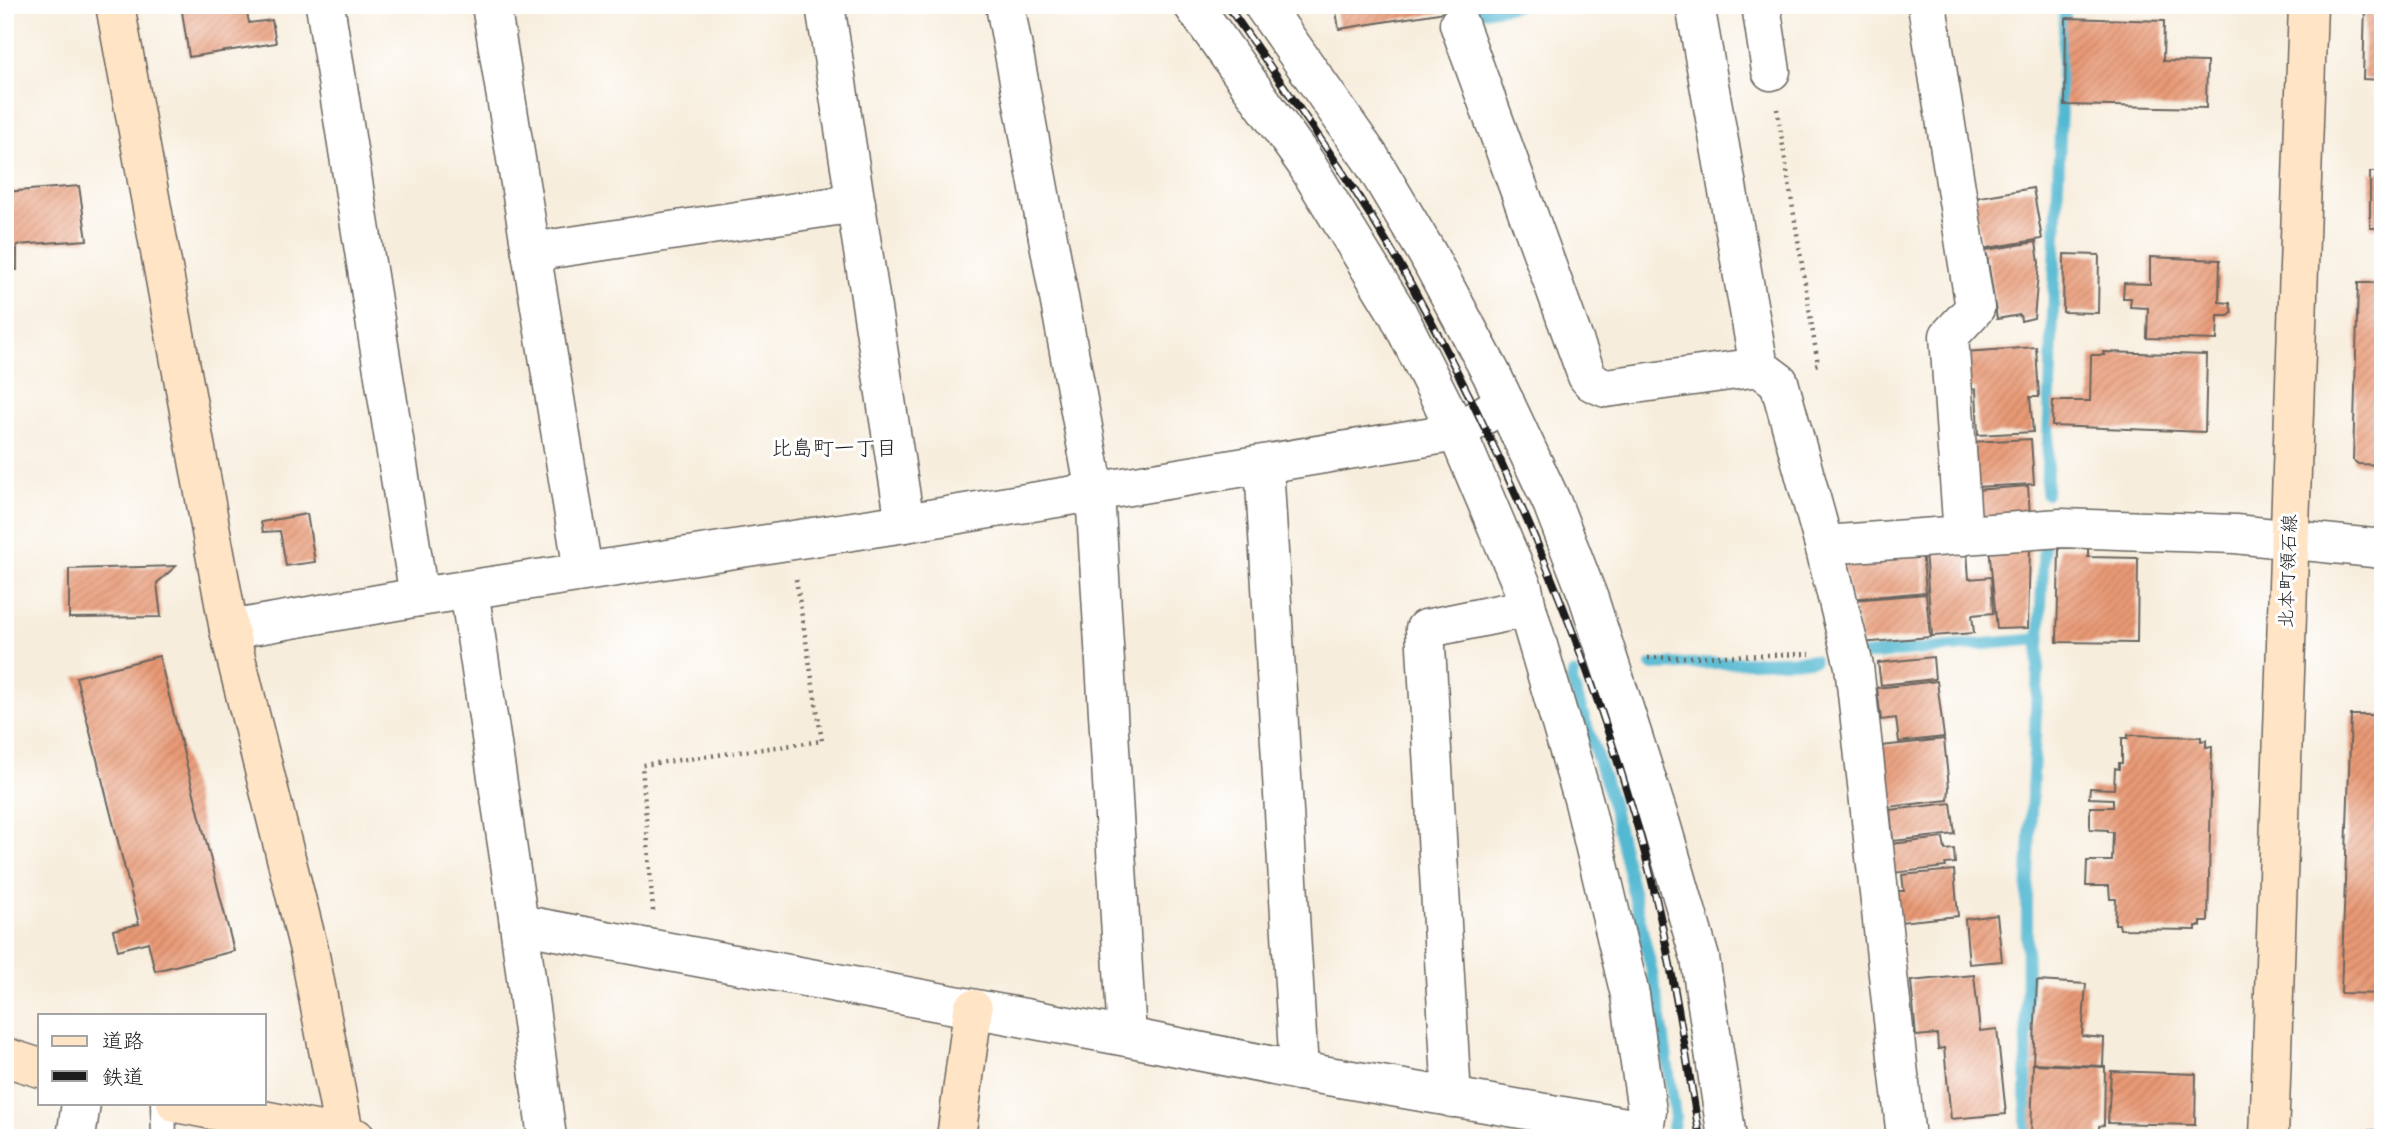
<svg xmlns="http://www.w3.org/2000/svg" width="2388" height="1143" font-family="'Shantell Sans','Klee One',sans-serif">
	<defs>
		<pattern id="building-hatch" width="6" height="6" patternUnits="userSpaceOnUse" patternTransform="scale(1.75)"><rect width="6" height="6" fill="#e89975"/><path d="M-1 1l2-2M0 6l6-6M5 7l2-2" fill="none" stroke="#c68365"/></pattern>
	</defs>
	<rect width="100%" height="100%" fill="#fff"/>
	<filter id="ink" filterUnits="userSpaceOnUse"><feTurbulence type="fractalNoise" baseFrequency=".0143" numOctaves="2"/><feDisplacementMap in="SourceGraphic" scale="14" xChannelSelector="R" yChannelSelector="G"/><feConvolveMatrix kernelMatrix="1 2 1 2 8 2 1 2 1" color-interpolation-filters="sRGB"/></filter>
	<filter id="wash" filterUnits="userSpaceOnUse"><feTurbulence type="fractalNoise" baseFrequency=".00686" numOctaves="4" result="noise"/><feDisplacementMap in="SourceGraphic" scale="28" xChannelSelector="R" yChannelSelector="G"/><feGaussianBlur stdDeviation="1.57" result="paint"/><feColorMatrix in="noise" values="0 0 0 0 0 0 0 0 0 0 0 0 0 0 0 0 0 1.4 0 .05"/><feComposite in="paint" operator="in"/></filter>
	<g filter="url(#wash)">
		<rect width="100%" height="100%" fill="#f7eddc"/>
		<g fill="none" stroke-linecap="round" stroke-linejoin="round">
			<!-- stream -->
			<g stroke="#52b8d1" stroke-width="12">
				<path d="M1477,12L1519,5"/>
				<path d="M2046,493L2065,5"/>
				<path d="M1865,655L2039,639"/>
				<path d="M1652,665L1814,660"/>
				<path d="M1573,674L1572,681L1611,799L1650,963L1662,1024L1675,1117L1671,1138"/>
				<path d="M2026,1138L2027,898L2044,545"/>
			</g>
		</g>
		<g id="blocks">
			<!-- building -->
			<g fill="url(#building-hatch)">
				<path d="M181,5H252L246,8L249,23L272,20L276,43L189,57Z"/>
				<path d="M1335,5H1476V7L1339,29Z"/>
				<path d="M2365,5H2383V80L2363,79Z"/>
				<path d="M2066,18L2164,21L2163,61L2207,62L2206,108L2065,105Z"/>
				<rect x="2370" y="172" width="13" height="56"/>
				<path d="M79,186L87,240L17,245V270H5V192Z"/>
				<path d="M2033,188L2042,239L1982,249L1974,198Z"/>
				<path d="M2036,242L2039,263L2034,318L2021,321L2020,315L1997,319L1987,255L1981,256L1980,251Z"/>
				<path d="M2064,254L2099,255L2098,313L2063,312Z"/>
				<path d="M2150,257L2220,260L2219,302L2230,303L2232,313L2228,316H2218L2217,340L2147,338L2148,308L2130,307L2131,298H2123L2124,283L2150,284Z"/>
				<path d="M2358,283H2383V465L2358,464L2353,460Z"/>
				<path d="M2036,347L2039,397H2030L2033,432L1978,435L1976,389H1968L1965,352Z"/>
				<path d="M2103,352L2207,355L2205,432L2052,426L2053,401H2090L2091,355H2104Z"/>
				<path d="M2031,439L2034,484L1974,487L1971,442Z"/>
				<path d="M2028,486L2030,515L1976,519L1975,490Z"/>
				<path d="M307,514L315,562L286,566L280,531L263,532L261,522Z"/>
				<path d="M1989,547H2030L2028,628L1997,629Z"/>
				<path d="M2059,548H2088V557L2138,558L2137,643L2057,642Z"/>
				<path d="M1922,551L1926,592L1850,599L1843,558Z"/>
				<path d="M1967,551L1969,579L1991,577L1993,613L1972,615L1974,633L1932,636L1925,552Z"/>
				<path d="M176,566L157,583L161,617L69,618V569Z"/>
				<path d="M1926,594L1930,637L1861,643L1852,600Z"/>
				<path d="M159,656L234,951L155,971L148,942L118,950L113,930L139,924L76,677Z"/>
				<path d="M1933,657L1935,679L1881,685L1878,663Z"/>
				<path d="M1937,681L1944,737L1899,742L1896,718L1881,720L1877,688Z"/>
				<path d="M2351,715H2383V994L2341,993Z"/>
				<path d="M2128,735L2201,737V741L2206,740V747L2212,746L2208,922H2201V926H2196V930L2120,929L2119,924H2115L2116,899H2110L2109,886H2086L2087,861H2112L2113,832H2108V830L2090,829V807H2113V799L2089,798L2090,788L2114,789L2115,768L2119,769V763H2122V738H2128Z"/>
				<path d="M1944,739L1949,788L1948,800L1888,807L1882,746Z"/>
				<path d="M1951,803L1955,834L1893,841L1890,810Z"/>
				<path d="M1943,838L1945,850L1954,849L1955,863L1945,864L1946,867L1893,873L1891,844Z"/>
				<path d="M1954,870L1958,916L1900,922L1896,891H1904L1902,875Z"/>
				<path d="M1997,915L2002,961L1969,964L1965,919Z"/>
				<path d="M1974,975L1980,1031L1997,1029L2006,1114L1951,1119L1944,1048L1938,1049L1937,1034L1916,1036L1911,981Z"/>
				<path d="M2037,981L2086,984L2082,1036L2104,1038L2103,1066L2033,1063Z"/>
				<path d="M2033,1064L2105,1067L2104,1125L2099,1126V1138H2031Z"/>
				<path d="M2111,1071L2196,1074L2195,1125L2108,1123Z"/>
				<path d="M2374,1130V1138H2332V1133Z"/>
			</g>
		</g>
	</g>
	<g filter="url(#ink)">
		<use href="#blocks" fill-opacity="0" stroke="#69655f" stroke-width="2"/>
		<g fill="none" stroke-linecap="round" stroke-linejoin="round">
			<!-- lane casing -->
			<g stroke="#69655f" stroke-width="27">
				<path id="lane" d="M163,1103L164,1138"/>
			</g>
			<!-- street casing -->
			<g stroke="#69655f" stroke-width="41">
				<g id="street">
					<path d="M325,5L419,597"/>
					<path d="M491,5L583,571"/>
					<path d="M825,5L905,523"/>
					<path d="M1005,5L1095,492L1127,1037"/>
					<path d="M1193,5L1305,162L1398,314L1457,432L1523,588L1527,608L1584,802L1630,995L1647,1111L1643,1138"/>
					<path d="M1263,5L1371,159L1427,253L1491,373L1552,503L1589,599L1661,824L1700,958L1727,1138"/>
					<path d="M1695,5L1759,367"/>
					<path d="M1761,5L1771,71"/>
					<path d="M1927,5L1975,308L1949,336L1963,536"/>
					<path d="M1459,24L1587,376L1592,382L1606,388L1759,367L1779,382L1824,545L1854,666L1906,1138"/>
					<path d="M531,252L856,203"/>
					<path d="M1264,465L1299,1071"/>
					<path d="M1824,545L2061,528L2235,534L2383,549"/>
					<path d="M469,590L519,924L547,1138"/>
					<path d="M229,630L419,597L905,523L1457,432L1505,402"/>
					<path d="M519,924L1127,1037L1299,1071L1644,1130"/>
					<path d="M1452,1098L1425,629L1527,608"/>
					<path d="M76,1138L81,1103"/>
				</g>
			</g>
			<!-- secondary casing -->
			<g stroke="#69655f" stroke-width="41">
				<g id="secondary">
					<path d="M115,5L229,630L309,950L345,1138"/>
					<path d="M5,1057L40,1068"/>
					<path d="M176,1103L356,1138"/>
					<path d="M956,1138L973,1009"/>
					<path d="M2269,1138L2308,5"/>
				</g>
			</g>
			<!-- path -->
			<g stroke="#69655f" stroke-width="4.5" stroke-dasharray="2 5" stroke-linecap="butt">
				<path d="M1777,109L1818,364L1812,366"/>
				<path d="M1648,658L1810,654"/>
				<path d="M653,911L642,765L822,741L796,579"/>
			</g>
			<!-- lane -->
			<use href="#lane" stroke="#fff" stroke-width="24"/>
			<!-- street -->
			<use href="#street" stroke="#fff" stroke-width="38"/>
			<!-- secondary -->
			<use href="#secondary" stroke="#ffe4c6" stroke-width="38"/>
			<!-- rail casing -->
			<g stroke="#1c1c1c" stroke-width="8">
				<path id="rail" d="M1227,5C1291,97 1358,188 1412,286C1507,459 1585,642 1639,832C1667,930 1683,1038 1700,1138"/>
			</g>
			<!-- rail -->
			<use href="#rail" stroke="#fff" stroke-width="5" stroke-dasharray="16" stroke-linecap="butt"/>
		</g>
	</g>
	<g text-anchor="middle" stroke-width="6" stroke-linejoin="round" paint-order="stroke">
		<!-- street labels -->
		<g font-size="19" fill="#1c1c1c" stroke="#fff">
			<text transform="translate(2287 571) rotate(-88)" y="7">北本町領石線</text>
		</g>
		<!-- neighbourhood labels -->
		<g font-size="21" fill="#1c1c1c" stroke="#fff">
			<text x="834" y="455">比島町一丁目</text>
		</g>
	</g>
	<!-- margin -->
	<rect width="2388" height="1143" fill="none" stroke="#fff" stroke-width="28"/>
	<!-- legend -->
	<rect x="38" y="1014" width="228" height="91" fill="#ffffff" stroke="#a4a4a4" stroke-width="2"/>
	<rect x="52" y="1036" width="35" height="10" fill="#ffe4c6" stroke="#a4a4a4" stroke-width="2"/>
	<text x="102" y="1048" font-size="21" fill="#1c1c1c">道路</text>
	<rect x="52" y="1071" width="35" height="10" fill="#1c1c1c" stroke="#a4a4a4" stroke-width="2"/>
	<text x="102" y="1084" font-size="21" fill="#1c1c1c">鉄道</text>
</svg>
